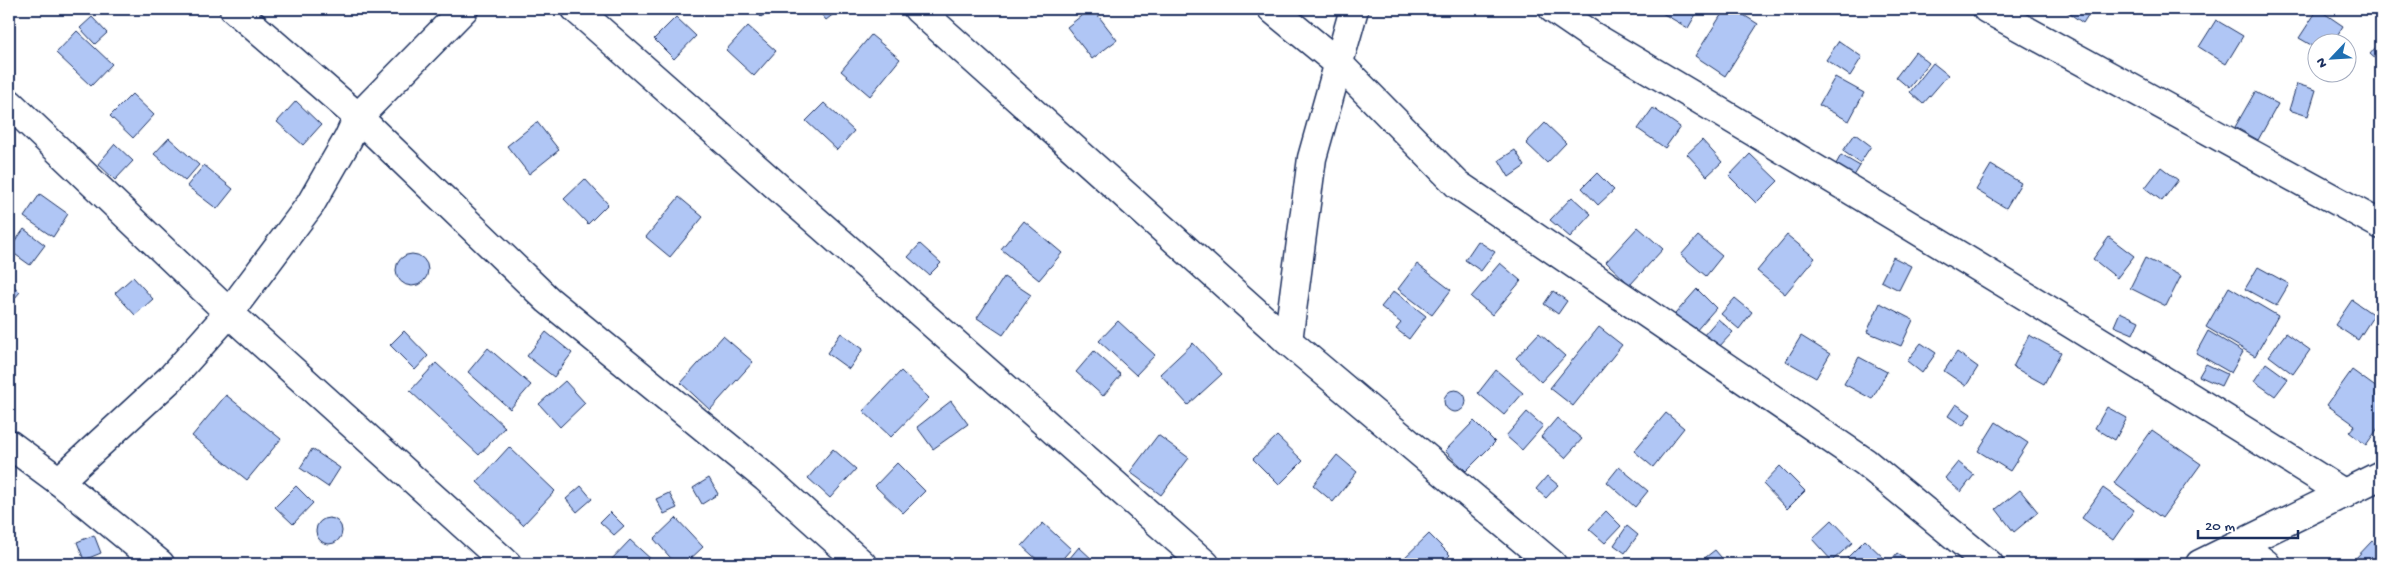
<svg xmlns="http://www.w3.org/2000/svg" width="2390" height="573" font-family="'Gochi Hand',sans-serif">
	<rect width="100%" height="100%" fill="#fff"/>
	<filter id="ink" filterUnits="userSpaceOnUse"><feTurbulence type="fractalNoise" baseFrequency=".02" numOctaves="2"/><feDisplacementMap in="SourceGraphic" scale="10" xChannelSelector="R" yChannelSelector="G"/><feConvolveMatrix kernelMatrix="1 2 1 2 8 2 1 2 1" color-interpolation-filters="sRGB"/></filter>
	<g filter="url(#ink)">
		<!-- building -->
		<g fill="#b0c6f5" stroke="#1b2f5e">
			<path d="M754,9H771L761,17Z"/>
			<path d="M817,9H840L826,20Z"/>
			<path d="M1090,9H1093L1117,40L1092,59L1067,27Z"/>
			<path d="M1665,9H1699L1688,28L1662,13Z"/>
			<path d="M1725,9H1734L1758,24L1725,76L1695,56Z"/>
			<path d="M2063,9H2092L2083,23Z"/>
			<path d="M2318,9L2343,26L2333,42H2318V49L2299,38Z"/>
			<path d="M92,17L107,33L95,44L80,28Z"/>
			<path d="M676,17L696,36L674,59L654,39Z"/>
			<path d="M2216,20L2243,36L2226,64L2199,47Z"/>
			<path d="M748,26L776,51L754,76L726,50Z"/>
			<path d="M77,31L112,64L91,86L56,53Z"/>
			<path d="M871,35L900,59L870,96L841,71Z"/>
			<path d="M1839,41L1862,57L1850,76L1826,60Z"/>
			<path d="M2381,41V64L2370,54Z"/>
			<path d="M1915,52L1929,63L1909,88L1896,77Z"/>
			<path d="M1933,63L1948,75L1923,104L1910,92Z"/>
			<path d="M1835,77L1864,93L1849,121L1819,105Z"/>
			<path d="M2297,84L2316,90L2308,116L2289,110Z"/>
			<path d="M2255,92L2278,104L2258,140L2235,127Z"/>
			<path d="M132,94L154,115L133,138L110,116Z"/>
			<path d="M296,101L321,125L303,145L277,122Z"/>
			<path d="M824,103L854,131L837,150L806,121Z"/>
			<path d="M1653,108L1680,127L1665,148L1638,129Z"/>
			<path d="M537,122L559,150L529,174L507,146Z"/>
			<path d="M1545,123L1566,143L1547,163L1526,143Z"/>
			<path d="M1855,134L1871,146L1860,163L1843,151Z"/>
			<path d="M169,138L199,165L185,181L154,154Z"/>
			<path d="M1702,140L1722,162L1707,176L1687,154Z"/>
			<path d="M115,144L133,161L115,180L98,164Z"/>
			<path d="M1515,150L1525,166L1509,177L1499,160Z"/>
			<path d="M1750,154L1778,181L1756,203L1729,176Z"/>
			<path d="M1841,155L1860,166L1849,184L1831,173Z"/>
			<path d="M204,165L233,189L217,209L187,186Z"/>
			<path d="M1991,165L2021,183L2006,208L1976,190Z"/>
			<path d="M2161,167L2178,180L2162,201L2145,188Z"/>
			<path d="M1597,173L1614,190L1598,205L1582,188Z"/>
			<path d="M585,179L608,204L588,224L564,199Z"/>
			<path d="M40,194L68,214L53,237L24,217Z"/>
			<path d="M679,197L703,217L670,257L646,237Z"/>
			<path d="M1572,197L1591,214L1570,237L1550,220Z"/>
			<path d="M1024,221L1062,253L1039,280L1001,249Z"/>
			<path d="M1638,227L1663,249L1630,285L1606,262Z"/>
			<path d="M24,229L45,245L30,265L9,250Z"/>
			<path d="M1787,235L1815,258L1785,294L1757,271Z"/>
			<path d="M1698,236L1722,256L1706,276L1681,255Z"/>
			<path d="M2109,237L2134,256L2117,278L2093,259Z"/>
			<path d="M1478,241L1495,252L1481,271L1465,260Z"/>
			<path d="M920,244L941,263L929,275L908,257Z"/>
			<circle cx="412" cy="270" r="16"/>
			<path d="M1893,257L1911,266L1899,290L1881,281Z"/>
			<path d="M2145,258L2181,276L2166,306L2130,288Z"/>
			<path d="M1500,263L1521,281L1492,315L1471,297Z"/>
			<path d="M1417,264L1451,290L1432,315L1398,289Z"/>
			<path d="M2258,267L2289,284L2276,306L2245,289Z"/>
			<path d="M133,277L153,299L135,315L115,293Z"/>
			<path d="M1004,277L1031,295L1003,335L977,318Z"/>
			<path d="M9,282L20,292L9,305Z"/>
			<path d="M2229,287L2278,316L2255,356L2206,327Z"/>
			<path d="M1697,289L1716,308L1695,332L1675,314Z"/>
			<path d="M1394,291L1426,316L1409,339L1396,329L1401,323L1381,307Z"/>
			<path d="M1553,291L1567,301L1558,314L1544,304Z"/>
			<path d="M1735,298L1752,312L1739,329L1721,314Z"/>
			<path d="M2352,300L2374,315L2358,340L2335,325Z"/>
			<path d="M1880,303L1913,320L1901,346L1867,332Z"/>
			<path d="M2120,312L2139,321L2133,334L2114,326Z"/>
			<path d="M1718,319L1733,332L1717,349L1703,336Z"/>
			<path d="M1118,321L1155,355L1136,375L1099,341Z"/>
			<path d="M1599,327L1622,345L1573,406L1550,388Z"/>
			<path d="M404,331L428,356L415,370L390,345Z"/>
			<path d="M2208,331L2243,352L2231,373L2196,353Z"/>
			<path d="M546,332L572,353L554,377L527,356Z"/>
			<path d="M841,333L863,349L849,369L827,353Z"/>
			<path d="M1539,333L1565,356L1541,382L1516,358Z"/>
			<path d="M2286,333L2310,350L2293,374L2269,356Z"/>
			<path d="M2029,335L2061,352L2044,384L2013,367Z"/>
			<path d="M723,336L753,362L710,410L681,383Z"/>
			<path d="M1801,336L1830,354L1816,378L1786,361Z"/>
			<path d="M1193,343L1222,374L1188,405L1160,374Z"/>
			<path d="M1921,343L1936,353L1922,373L1907,361Z"/>
			<path d="M488,348L531,385L510,409L468,372Z"/>
			<path d="M1094,351L1121,375L1103,396L1076,372Z"/>
			<path d="M1957,352L1978,367L1966,386L1944,371Z"/>
			<path d="M1859,357L1887,372L1872,399L1844,384Z"/>
			<path d="M436,363L505,427L479,455L410,391Z"/>
			<path d="M2266,363L2288,379L2275,396L2254,381Z"/>
			<path d="M2206,364L2227,374L2221,386L2199,376Z"/>
			<path d="M1496,370L1523,393L1504,415L1478,393Z"/>
			<path d="M2352,370L2381,391V424L2366,445L2349,432L2355,425L2327,405Z"/>
			<path d="M901,371L929,398L891,437L863,411Z"/>
			<path d="M565,381L585,403L560,427L539,404Z"/>
			<circle cx="1455" cy="401" r="11"/>
			<path d="M226,395L281,439L247,480L192,436Z"/>
			<path d="M951,401L968,424L933,449L917,427Z"/>
			<path d="M1956,404L1971,414L1963,426L1948,416Z"/>
			<path d="M2107,407L2127,418L2115,440L2095,428Z"/>
			<path d="M1527,412L1543,426L1522,450L1506,436Z"/>
			<path d="M1666,413L1684,428L1653,467L1634,451Z"/>
			<path d="M1557,418L1582,439L1565,458L1541,437Z"/>
			<path d="M1474,421L1495,442L1466,471L1445,451Z"/>
			<path d="M1996,422L2028,443L2010,471L1978,451Z"/>
			<path d="M2152,430L2201,464L2162,518L2114,483Z"/>
			<path d="M1158,435L1189,458L1161,495L1130,472Z"/>
			<path d="M1277,436L1303,461L1279,485L1253,459Z"/>
			<path d="M509,447L555,491L523,525L477,482Z"/>
			<path d="M312,449L340,468L328,487L300,468Z"/>
			<path d="M833,449L856,469L830,498L808,478Z"/>
			<path d="M1337,455L1357,472L1333,502L1313,485Z"/>
			<path d="M1958,462L1974,475L1961,492L1945,478Z"/>
			<path d="M897,463L925,491L903,513L875,486Z"/>
			<path d="M1780,466L1805,491L1787,509L1763,484Z"/>
			<path d="M1619,467L1648,491L1635,507L1607,482Z"/>
			<path d="M1547,476L1558,485L1546,498L1536,489Z"/>
			<path d="M709,478L718,494L702,504L693,488Z"/>
			<path d="M296,486L313,503L293,524L275,507Z"/>
			<path d="M581,486L592,499L577,512L566,499Z"/>
			<path d="M2103,488L2134,510L2113,540L2082,518Z"/>
			<path d="M2020,490L2038,512L2014,532L1996,509Z"/>
			<path d="M669,493L677,508L664,514L656,499Z"/>
			<path d="M1606,511L1621,526L1605,543L1589,529Z"/>
			<path d="M610,512L624,526L614,535L600,522Z"/>
			<circle cx="329" cy="531" r="13"/>
			<path d="M676,518L703,547L685,564H676L654,539Z"/>
			<path d="M1832,520L1853,542L1832,561L1812,539Z"/>
			<path d="M1043,523L1071,549L1058,564H1042L1022,546Z"/>
			<path d="M1627,526L1638,535L1625,553L1614,545Z"/>
			<path d="M1429,534L1450,555L1441,564H1405L1401,561Z"/>
			<path d="M94,535L101,553L84,560L77,542Z"/>
			<path d="M630,540L653,561L650,564H611L609,562Z"/>
			<path d="M1865,540L1887,561L1884,564H1853L1847,558Z"/>
			<path d="M2372,541L2381,549V564H2359L2354,560Z"/>
			<path d="M1079,547L1094,561L1091,564H1075L1069,559Z"/>
			<path d="M1715,550L1727,564H1697Z"/>
			<path d="M1897,553L1912,564H1888Z"/>
		</g>
		<g fill="none" stroke-linecap="round" stroke-linejoin="round">
			<!-- minor casing -->
			<g stroke="#1b2f5e" stroke-width="31">
				<g id="minor">
					<path d="M234,9L358,117L548,300L766,478L862,564"/>
					<path d="M576,9L1205,564"/>
					<path d="M918,9L1288,341L1552,564"/>
					<path d="M1272,9L1339,64L1457,184L1865,462L1989,564"/>
					<path d="M1553,9L1591,35C1844,185 2096,336 2345,494"/>
					<path d="M1987,9L2381,225"/>
					<path d="M9,103L229,313L507,564"/>
					<path d="M1288,341L1312,158L1354,9"/>
					<path d="M9,444L59,481L160,564"/>
					<path d="M59,481L171,378L229,313L310,205L348,139L358,117L464,9"/>
					<path d="M2241,545L2266,564"/>
					<path d="M2200,564L2381,475"/>
				</g>
			</g>
			<!-- minor -->
			<use href="#minor" stroke="#fff" stroke-width="28"/>
		</g>
	</g>
	<!-- margin -->
	<rect width="2390" height="573" fill="none" stroke="#fff" stroke-width="30"/>
	<rect x="15" y="15" width="2360" height="543" fill="none" stroke="#1b2f5e" stroke-width="2" filter="url(#ink)"/>
	<!-- north arrow -->
	<g transform="translate(2332 58) rotate(245)"><circle r="24" fill="#ffffff" stroke="#a4acbf"/>
	<path d="M0-4L9 19L0 12L-9 19Z" fill="#1f6fb2"/>
	<text y="-8" font-size="14" font-weight="bold" text-anchor="middle" fill="#1b2f5e">N</text>
	</g>
	<!-- scale -->
	<path d="M2198 530v8h100v-8" fill="none" stroke="#1b2f5e" stroke-width="2.5"/>
	<text x="2205" y="530" font-size="15" fill="#1b2f5e" stroke="#ffffff" stroke-width="4" paint-order="stroke">20 m</text>
</svg>
